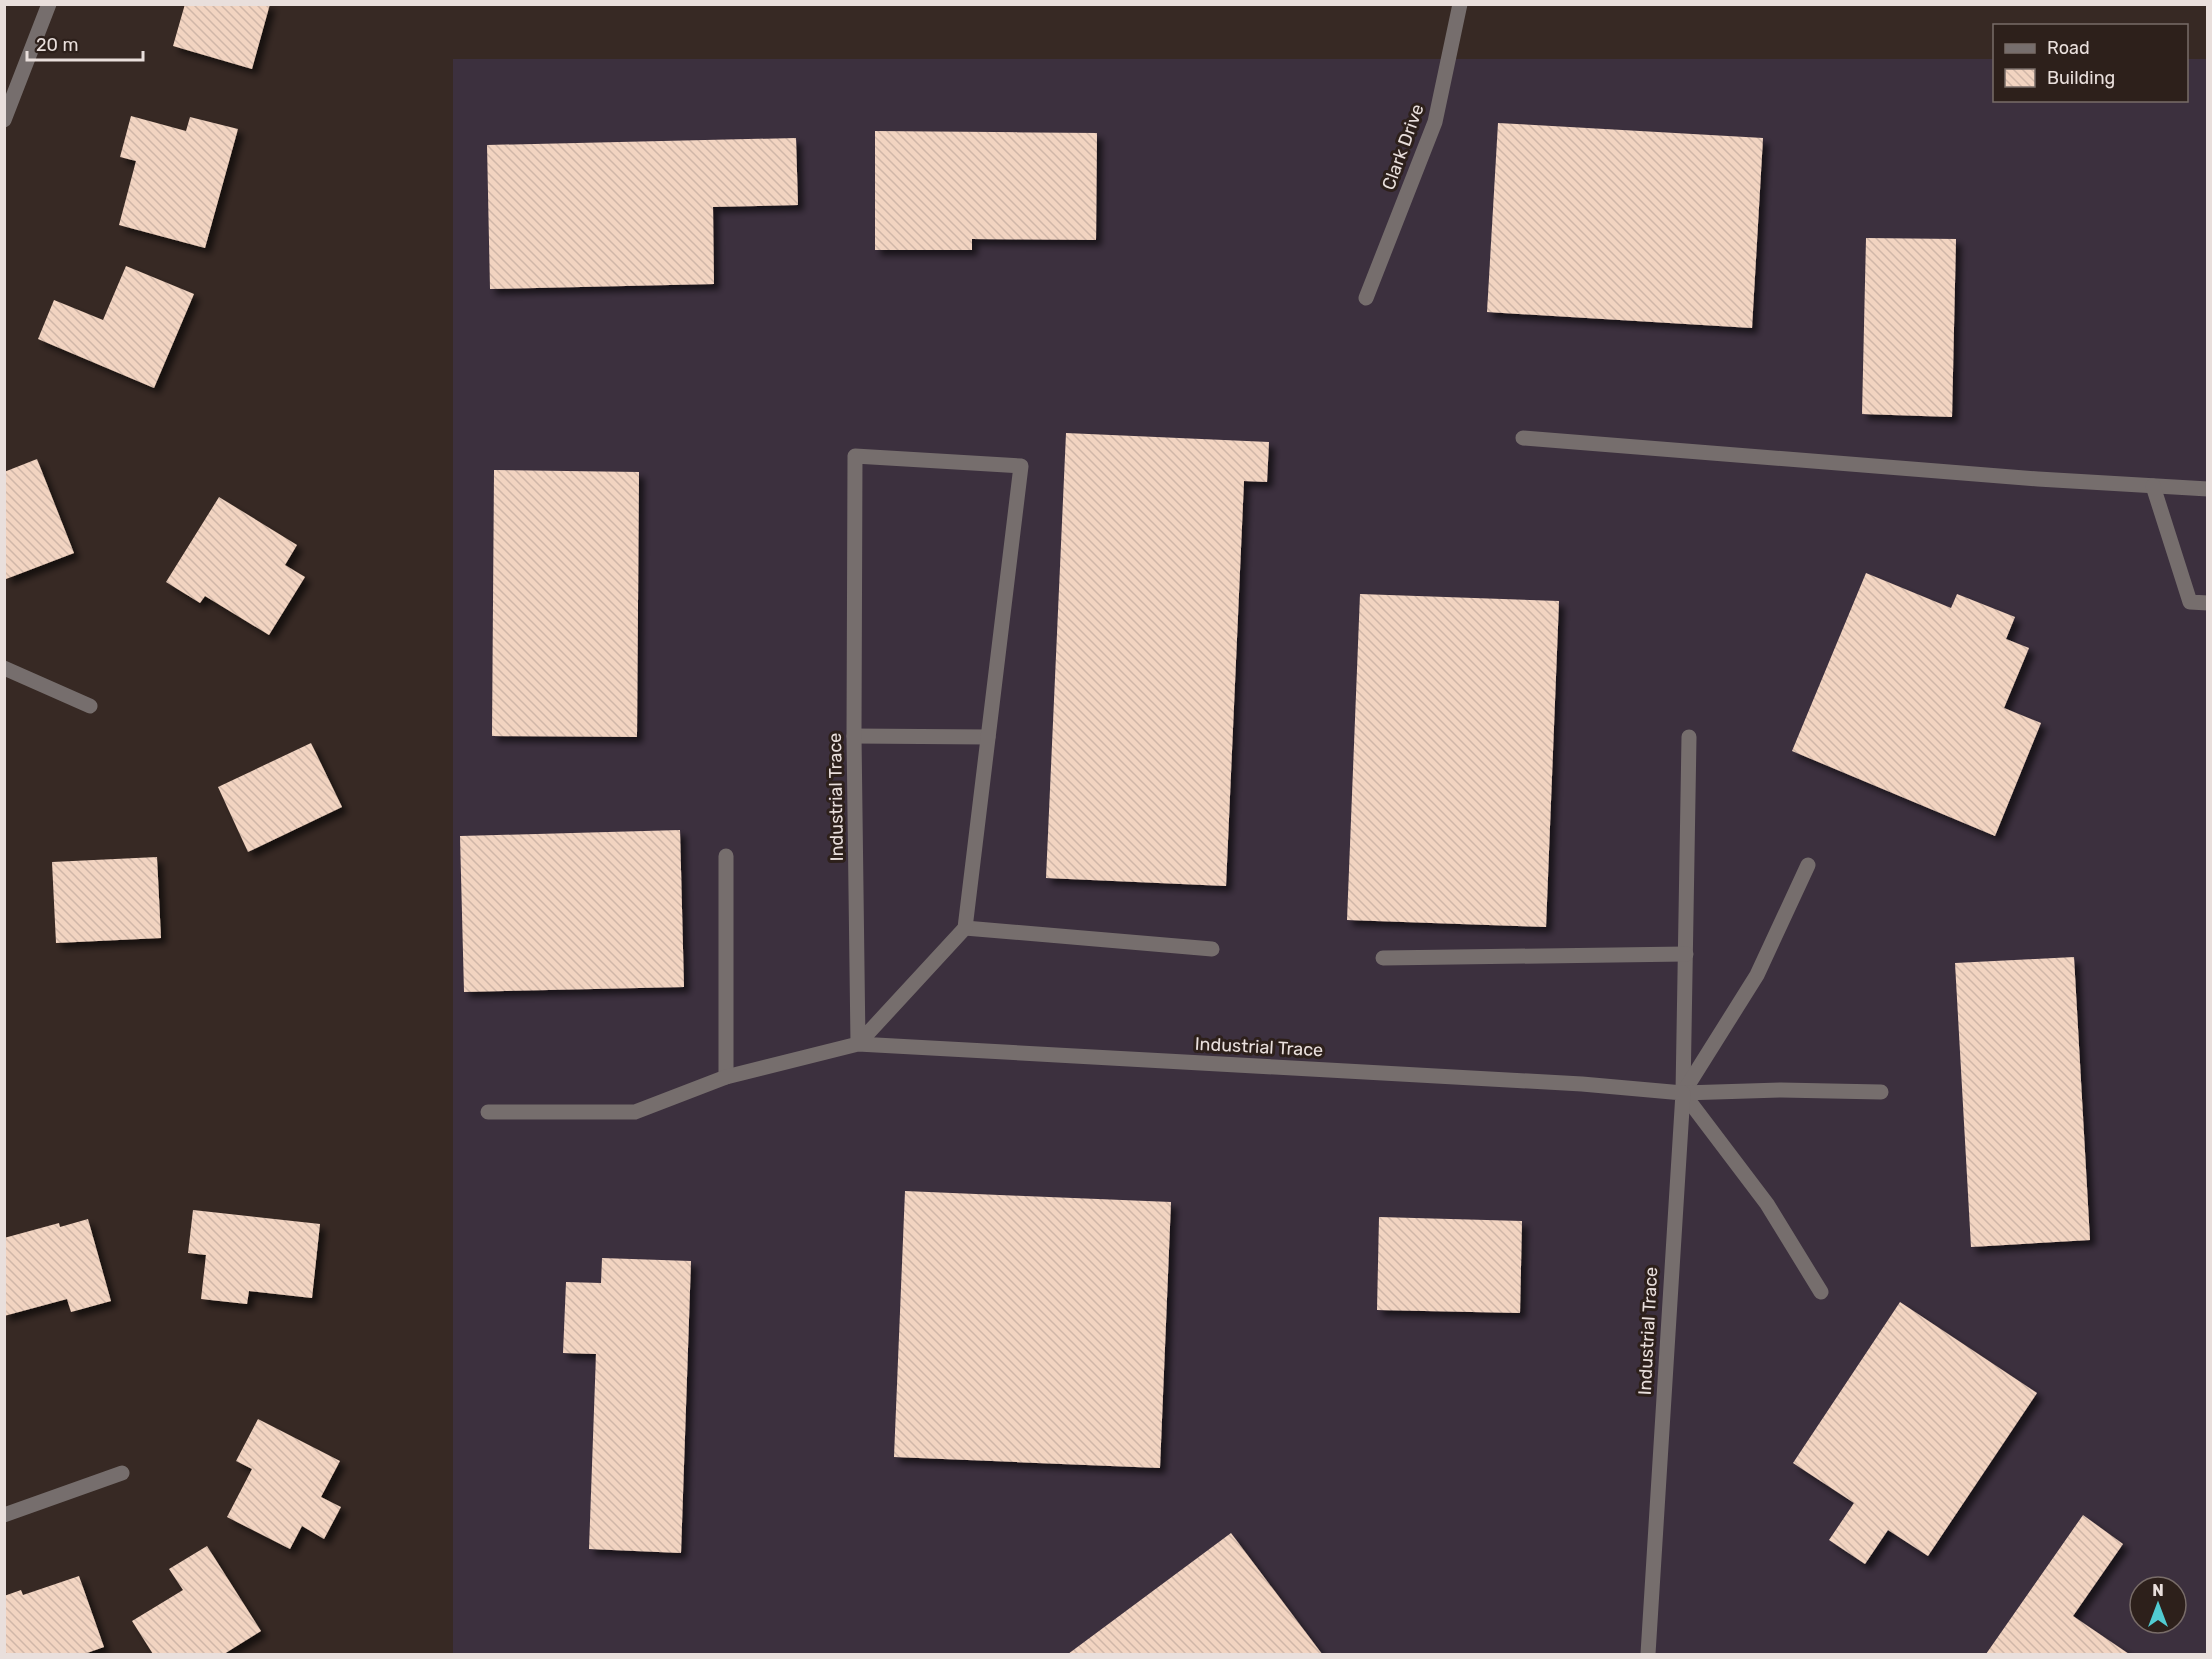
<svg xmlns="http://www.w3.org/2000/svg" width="2212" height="1659" font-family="Rubik,sans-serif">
	<defs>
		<pattern id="building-back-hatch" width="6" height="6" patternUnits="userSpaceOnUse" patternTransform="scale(1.5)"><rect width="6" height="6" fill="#f2d4c1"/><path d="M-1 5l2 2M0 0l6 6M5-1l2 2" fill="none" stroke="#d0b7a8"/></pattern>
		<filter id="shadow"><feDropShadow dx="5.5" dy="5.5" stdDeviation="3" flood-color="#0009"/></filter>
	</defs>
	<rect width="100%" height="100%" fill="#372924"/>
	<!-- industrial -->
	<path fill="#3c303e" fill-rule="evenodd" d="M453,59H1994V100H2186L2187,59H2207V1654H453ZM2140,1587H2176V1623H2140Z"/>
	<!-- building -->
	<g fill="url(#building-back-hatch)" filter="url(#shadow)">
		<path d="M185,4H270L252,69L173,46Z"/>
		<path d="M131,116L186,131L190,117L238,129L205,248L119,225L136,161L120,157Z"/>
		<path d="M1498,123L1763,138L1752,328L1487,312Z"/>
		<path d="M875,131L1097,133L1096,240L972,239V250H875Z"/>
		<path d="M796,138L798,205L713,207L714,284L490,289L487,145Z"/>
		<path d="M1866,238L1956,239L1952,417L1862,414Z"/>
		<path d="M126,266L194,294L154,388L38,339L54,300L103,320Z"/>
		<path d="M1066,433L1269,442L1267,482L1244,481L1226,886L1046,878Z"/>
		<path d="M37,459L74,553L6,579L4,472Z"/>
		<path d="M494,470L639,472L637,737L492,736Z"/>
		<path d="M219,497L297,545L285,565L305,577L269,635L205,596L200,603L166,582Z"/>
		<path d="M1866,573L1951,608L1957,594L2015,617L2006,639L2029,648L2004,708L2041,723L1995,836L1792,751Z"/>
		<path d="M1360,594L1559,601L1546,927L1347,920Z"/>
		<path d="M311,743L342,807L248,852L218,787Z"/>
		<path d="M680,830L684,987L464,992L460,836Z"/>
		<path d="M157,857L161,938L56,943L52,862Z"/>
		<path d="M2074,957L2090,1240L1971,1247L1955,963Z"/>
		<path d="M905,1191L1171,1202L1160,1468L894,1457Z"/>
		<path d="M193,1210L320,1224L312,1298L249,1291L247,1304L201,1299L206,1255L188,1253Z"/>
		<path d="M1379,1217L1522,1221L1520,1313L1377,1310Z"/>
		<path d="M88,1219L111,1301L71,1312L67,1299L4,1316V1238L59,1223L60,1227Z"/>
		<path d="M602,1258L691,1261L681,1553L589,1549L596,1354L563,1353L566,1282L601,1283Z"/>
		<path d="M1900,1302L2037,1393L1928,1556L1888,1530L1865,1564L1829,1540L1854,1503L1793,1463Z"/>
		<path d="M258,1419L340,1461L321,1497L341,1507L324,1539L302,1526L290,1549L227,1517L252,1469L236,1461Z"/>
		<path d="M2083,1515L2123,1544L2073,1616L2129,1654H1986Z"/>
		<path d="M1231,1533L1322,1654H1068Z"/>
		<path d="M207,1546L261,1631L224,1654H153L132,1621L183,1590L169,1569Z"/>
		<path d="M79,1576L104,1647L84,1654H4V1596L21,1590L23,1595Z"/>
	</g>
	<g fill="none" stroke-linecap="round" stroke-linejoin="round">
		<!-- minor -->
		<g stroke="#766e6d" stroke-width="15">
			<path d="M4,120L49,4"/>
			<path d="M1366,298L1435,122L1460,4"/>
			<path d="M1523,438L2038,479L2208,489"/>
			<path d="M2153,486L2190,602L2208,603"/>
			<path d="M4,668L90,706"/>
			<path d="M854,736L988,737"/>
			<path d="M1689,737L1683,1093L1767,1204L1821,1292"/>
			<path d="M726,856V1077"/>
			<path d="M965,928L1212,949"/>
			<path d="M1383,958L1686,954"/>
			<path d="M1683,1093L1757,975L1808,865"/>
			<path d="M1683,1093L1781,1090L1881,1092"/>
			<path d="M488,1112H635L726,1077L858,1044L965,928L1021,466L855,456L854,736L858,1044L1582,1084L1683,1093L1648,1654"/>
			<path d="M4,1515L122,1473"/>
		</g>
	</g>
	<g text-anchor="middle" stroke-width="6" stroke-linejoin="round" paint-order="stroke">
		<!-- street labels -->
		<g font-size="18" fill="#e9dfdc" stroke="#2d201b">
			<text transform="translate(1403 147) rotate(-70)" y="6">Clark Drive</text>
			<text transform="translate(836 797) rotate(-91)" y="6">Industrial Trace</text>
			<text transform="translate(1259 1047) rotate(3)" y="6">Industrial Trace</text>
			<text transform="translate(1648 1331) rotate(-87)" y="6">Industrial Trace</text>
		</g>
	</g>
	<!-- border -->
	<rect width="2212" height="1659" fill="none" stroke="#e9dfdc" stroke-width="12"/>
	<!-- legend -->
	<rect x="1993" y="24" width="195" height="78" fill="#2d201b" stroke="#786c68" stroke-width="1.5"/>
	<rect x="2005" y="44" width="30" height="9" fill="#766e6d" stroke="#786c68" stroke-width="1.5"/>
	<text x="2047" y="54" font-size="18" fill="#e9dfdc">Road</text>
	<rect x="2005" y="69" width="30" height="18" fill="url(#building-back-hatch)" stroke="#786c68" stroke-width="1.5"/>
	<text x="2047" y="84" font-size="18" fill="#e9dfdc">Building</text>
	<!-- north arrow -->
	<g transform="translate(2158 1605)"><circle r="28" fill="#2d201b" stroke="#786c68" stroke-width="1.5"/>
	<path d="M0-4.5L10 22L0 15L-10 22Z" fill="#51ccd2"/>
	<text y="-9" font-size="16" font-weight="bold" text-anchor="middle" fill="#e9dfdc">N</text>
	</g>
	<!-- scale -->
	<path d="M27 51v9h116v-9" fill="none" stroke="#e9dfdc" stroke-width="3"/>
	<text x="36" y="51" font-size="18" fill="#e9dfdc" stroke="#2d201b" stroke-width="4.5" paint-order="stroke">20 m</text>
</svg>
